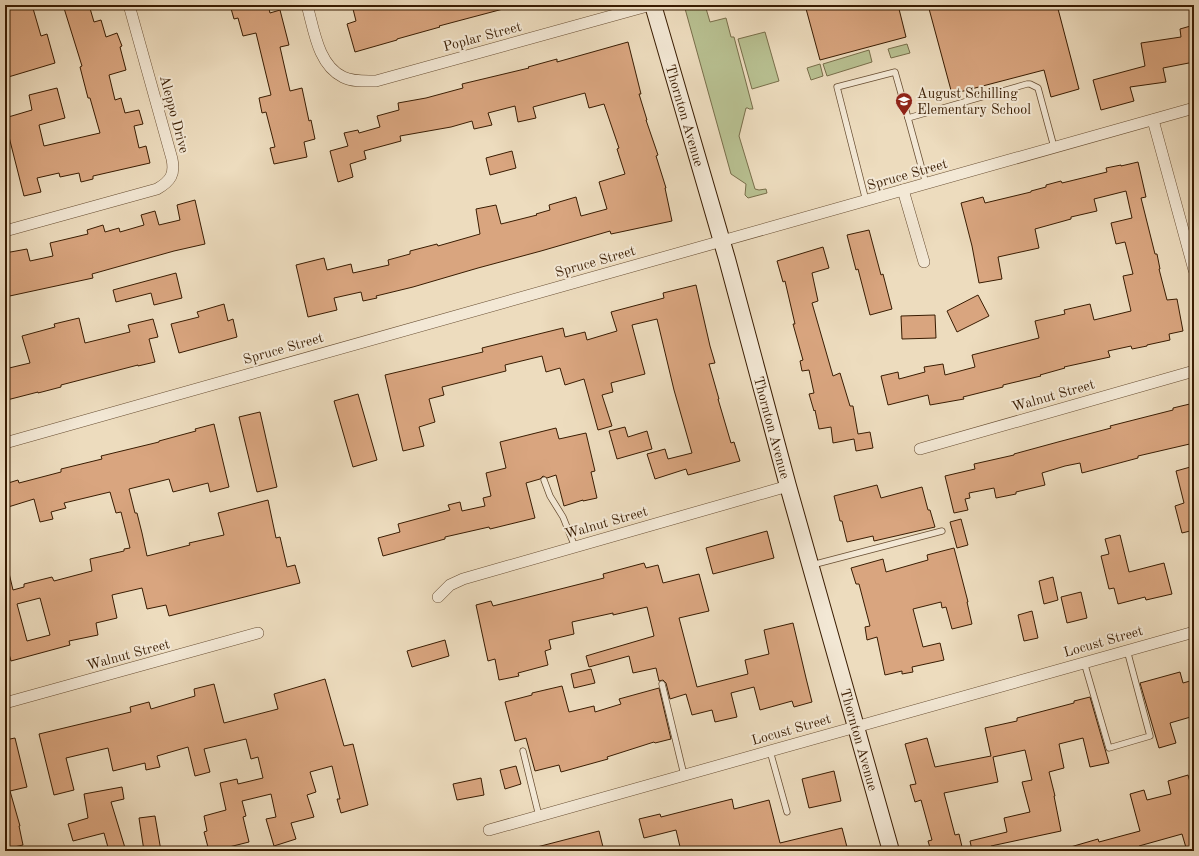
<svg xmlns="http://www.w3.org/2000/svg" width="1199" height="856" font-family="'Old Standard TT',serif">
	<rect width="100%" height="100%" fill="#eddcbe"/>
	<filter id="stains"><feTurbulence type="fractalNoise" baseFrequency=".005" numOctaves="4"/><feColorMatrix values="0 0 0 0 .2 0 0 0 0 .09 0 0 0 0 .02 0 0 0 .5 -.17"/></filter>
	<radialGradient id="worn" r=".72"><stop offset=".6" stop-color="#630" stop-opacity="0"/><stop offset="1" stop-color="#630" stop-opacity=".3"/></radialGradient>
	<!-- green -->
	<g fill="#b8c091" stroke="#786e4a">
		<path d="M684,5H705L710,22L726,18L731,37H734L753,109H749L748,108H746L739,136L755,189L759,190L766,189L767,193L748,198L745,195L746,184L731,174Z"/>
		<path d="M765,32L779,81L752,89L738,39Z"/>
		<path d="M907,44L910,53L891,58L888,49Z"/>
		<path d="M869,50L872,62L827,76L823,64Z"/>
		<path d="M820,64L823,76L811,80L807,68Z"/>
	</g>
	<!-- building -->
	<g fill="#d9a57f" stroke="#391c02" fill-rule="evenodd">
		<path d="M5,5H32L41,36L47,34L55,63L5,78Z"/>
		<path d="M63,5H89L94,22L101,20L106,37L117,33L122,46L120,47L126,70L109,75L115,100L121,98L125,113L139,110L143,124L134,126L139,148L146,146L150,163L93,176V179L81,182L79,173L60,177L59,173L37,178L41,192L24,196L8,133L5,134V118L32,110L29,95L57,88L65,118L39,125L44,146L100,133L90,98H88L80,67L82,66Z"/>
		<path d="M230,5H268L270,13L280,10L289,45L280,47L290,91L302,88L309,121L311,120L315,139L304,142L307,157L274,164L270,148L275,147L266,112L262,113L259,98L271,95L256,33L243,36L238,18L234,19Z"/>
		<path d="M352,5H502L503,9L439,26L440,27L397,39V40L355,52L347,24L356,21Z"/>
		<path d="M805,5H898L906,37L820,60Z"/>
		<path d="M928,5H1057L1079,89L1051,97L1044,70L952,94Z"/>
		<path d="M1194,25V62L1163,68L1166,82L1130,87L1134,101L1101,110L1093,80L1145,66L1141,43L1181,37L1180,29Z"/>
		<path d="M628,42L641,94H639L647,120H646L658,155L656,156L666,188H665L672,221L611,234L610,231L541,251L478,268L413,287L376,296L377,298L363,301L361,292L334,298L337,310L308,317L296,265L324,258L327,270L351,264L353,273L389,265L388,260L410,254V251L437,244L438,246L480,234L476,209L496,205L501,224L537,215L536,214L550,210L549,205L576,197L581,216L607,209L599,182L625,174L617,149L619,148L604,104L589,108L585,93L533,107L536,118L518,122L515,106L488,113L492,125L474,129L472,121L451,127L400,136L401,141L364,151L366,159L350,164L353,177L338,182L330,151L348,146L344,133L358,130L359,133L380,127L377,116L399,110L398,103L426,98L463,88L462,84L529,68L528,67L557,59V62Z"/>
		<path d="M512,151L516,168L490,175L486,158Z"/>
		<path d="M1138,162L1146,197L1141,198L1155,254H1157L1160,269H1159L1167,300L1177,299L1183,331L1169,334L1170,340L1147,345V346L1132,349L1131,346L1108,351L1110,357L1064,367L1065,368L1040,375L1041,376L1003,385V387L963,397L964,399L930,405L928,395L888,405L881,376L898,372L899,379L925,372L924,367L943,364L945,375L975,367L972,355L1039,338L1035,321L1065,314L1064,310L1090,304L1094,320L1131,311L1123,276L1133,274L1125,242L1116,244L1111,223L1132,218L1126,191L1094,199L1097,211L1071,217V219L1035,229L1039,248L998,257L1002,279L979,283L972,246L961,203L983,197L985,203L1031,192V191L1046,187V185L1061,181L1062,183L1107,172L1106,168L1121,165V166Z"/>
		<path d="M195,200L205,244L174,251L92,274L93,278L5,297V253L27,249L30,261L53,256L50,243L88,234L87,230L103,225L105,232L119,228L120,232L144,225L141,215L155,211L159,225L180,220L177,205Z"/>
		<path d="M869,230L881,275L883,274L892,309L870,315L858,269L856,270L847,235Z"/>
		<path d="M823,247L829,268L812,273L818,301L812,303L833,376L840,373L850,406H853L858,434L870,432L873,448L856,451L854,439L833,443L831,427L819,429L815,410L814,411L809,394L814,393L809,370L802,371L800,361L803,360L793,324H795L785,281L783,282L777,261Z"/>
		<path d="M176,273L182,298L154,305L151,293L116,302L113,290Z"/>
		<path d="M696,285L710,346L715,363L709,364L719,399H718L731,443L734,442L740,461L688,475L686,469L655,479L647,454L665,449L668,459L692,453L674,390L657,319L632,325L645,374L611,383L613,392L602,395L612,426L598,430L584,379L565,385L560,368L546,372L542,356L505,365L506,371L442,387L444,395L429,399L435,422L419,427L424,446L403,451L385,375L483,352L482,348L563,328L565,337L585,332L587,340L617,331L611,312L664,298L663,293Z"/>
		<path d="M978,295L989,316L957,332L947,311Z"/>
		<path d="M224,304L228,321L233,319L237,337L179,353L171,324L199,317L197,312Z"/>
		<path d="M935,315L936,338L902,339L901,316Z"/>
		<path d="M79,318L85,343L130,332L128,325L153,319L158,337L149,339L155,362L138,366V365L61,385V387L38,393V392L7,400L5,393V369L30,363L22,336L55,327L54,324Z"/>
		<path d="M358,394L377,460L353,467L334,401Z"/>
		<path d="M1194,403V443L1138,456V458L1082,473L1080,463L1065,466L1042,473L1045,485L1016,492V494L996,498L994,488L969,493L970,498L965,499L968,510L954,513L945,476L975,469L974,464L1014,455V454L1058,442L1111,428L1110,426L1173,410V408Z"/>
		<path d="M260,412L277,487L257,492L239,417Z"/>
		<path d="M214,424L229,487L210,492L208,483L173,492L169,479L129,489L135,513H137L142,533L147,556L190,545L189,543L224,535L218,513L268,500L276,538L280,537L287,567L295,565L300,583L169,616L166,605L147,609L142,588L112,595L117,618L96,623L98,635L69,641L70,645L11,661L5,639V574L9,573L13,590L24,587V584L52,577L54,581L92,571L90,559L124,551V549L130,548L121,512L116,513L110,492L64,503L66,508L51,512L53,519L40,522L34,499L5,508V484L18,480L19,483L61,472V469L102,459L101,456L159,442V441L196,431L195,429ZM40,598L50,635L27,641L17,604Z"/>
		<path d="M625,427L628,437L647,431L652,449L617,459L609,431Z"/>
		<path d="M556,428L559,439L586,433L595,471L591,472L597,498L583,501V500L564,506L556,475L547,478L543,476L540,479L526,483L535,518L490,529L489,527L445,537V539L383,556L378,538L400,532L398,524L450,510L448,505L460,502L462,511L485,506L483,498L491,496L486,473L506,468L500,442Z"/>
		<path d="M1194,466V530L1182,533L1175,506L1184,503L1176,471Z"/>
		<path d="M877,485L881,498L922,487L928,510H930L935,527L874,541L873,536L847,542L842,521H840L834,496Z"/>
		<path d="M961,519L968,545L957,548L950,522Z"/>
		<path d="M767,531L774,558L713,574L706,548Z"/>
		<path d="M1120,535L1129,572L1164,563L1172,594L1146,600L1145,597L1118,604L1114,588L1109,589L1101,556L1109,554L1105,539Z"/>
		<path d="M954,548L968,602H967L972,624L952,629L946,607L942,608L941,602L913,609L923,647L940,643L944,660L912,667L913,672L902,674V671L885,675L877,637L867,640L865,627L870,626L859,584H856L851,568L883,559L886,572L928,560L927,555Z"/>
		<path d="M644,563L646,568L658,565L663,583L699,574L709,611L679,618L697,687L748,674L745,660L769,654L764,630L793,623L806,678L812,702L794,707L792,701L760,710L754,687L731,693L737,717L715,722L712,710L692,715L686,694L670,699L666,683L663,680L659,681L656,668L633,673L629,656L589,667L586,656L654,636L647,607L613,615V613L572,622L574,634L549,640L551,649L545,651L548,665L518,673L519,676L499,680L495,659L488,661L476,605L491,601L493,606L604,578L603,574Z"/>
		<path d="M1053,577L1058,600L1044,604L1039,581Z"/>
		<path d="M1081,592L1087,618L1067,623L1061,597Z"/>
		<path d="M1032,611L1038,638L1024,641L1018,615Z"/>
		<path d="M445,640L449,656L412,667L407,651Z"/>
		<path d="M591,669L595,683L574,688L571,674Z"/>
		<path d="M1180,672L1183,683L1190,681L1194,695V716L1170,723L1176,743L1159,748L1140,683Z"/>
		<path d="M325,679L344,746L353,744L368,805L341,813L337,799H340L332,766L310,772L316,792L307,795L314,817L291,823L296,839L274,846L266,819L276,817L271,794L242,801L246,816L243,817L249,842L229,847L230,851H209L204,832L207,831L204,816L226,810L220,783L237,779L238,784L263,778L258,757L251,759L246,739L204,749L210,772L195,776L188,747L157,756L160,767L146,770L145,763L113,771L108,748L66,758L74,790L54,795L39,734L131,712L130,707L149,702L151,709L195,696L194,689L214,684L224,723L278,709L274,694Z"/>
		<path d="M562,686L569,712L594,706L595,712L621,704L619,699L659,688L671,739L655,743L654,742L607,757L608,759L561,772L559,765L535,771L526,738L515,741L505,702L532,695V693Z"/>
		<path d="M1090,697L1109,763L1090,767L1083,738L1059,744L1064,768L1049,772L1055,796H1054L1061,831L991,846V848L978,851H977V850H972L970,841L1007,832L1004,818L1030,812L1022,782L1032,780L1025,750L993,757L998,782L944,793L955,835L959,834L963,851H931L928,841L932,840L921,800L915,802L910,785L916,784L905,744L927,738L935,767L991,756L985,728L1017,721V718L1074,703V701Z"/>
		<path d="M15,738L27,787L10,791L20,826H19L23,845L5,849V771L8,770L5,759V740Z"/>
		<path d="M516,766L521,784L505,789L500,770Z"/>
		<path d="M834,771L841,801L809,808L802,779Z"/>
		<path d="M1188,775L1194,796V851H1187L1182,834L1139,846L1141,851H1067V848L1098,839L1099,842L1140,831L1130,794L1144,790L1147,800L1171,794L1168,781Z"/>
		<path d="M481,778L484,795L457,800L453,784Z"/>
		<path d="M122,787L124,799L111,802L126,851H109L104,833L73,841L68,824L88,818L84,794Z"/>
		<path d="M732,799L734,809L769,800L780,843L842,828L848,851H681L676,830L644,838L639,819L660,814L661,817Z"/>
		<path d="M155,816L161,851H144L139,818Z"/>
		<path d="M599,831L604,851H538L537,847Z"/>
	</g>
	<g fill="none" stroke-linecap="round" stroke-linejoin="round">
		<!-- lane casing -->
		<g stroke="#664c31" stroke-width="7">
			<g id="lane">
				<path d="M926,184L908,118L1027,84H1030L1038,88L1054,147"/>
				<path d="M866,201L837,87L895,72L908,118"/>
				<path d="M544,480L550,496L563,517L575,547"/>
				<path d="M812,565L942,531"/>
				<path d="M1084,662L1109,748L1150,736L1127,650"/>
				<path d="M662,684L684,775"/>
				<path d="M523,751L539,816"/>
				<path d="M770,751L787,812"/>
			</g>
		</g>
		<!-- street casing -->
		<g stroke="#664c31" stroke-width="12">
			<g id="street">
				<path d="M307,5C314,30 318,65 343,77C353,82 366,81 376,81L651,5"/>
				<path d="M1153,120L1194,270"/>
				<path d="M903,190L924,262"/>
				<path d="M5,231L157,189C171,181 175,174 172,159L129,5"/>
				<path d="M5,443L1194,108"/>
				<path d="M920,449L1194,371"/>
				<path d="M438,597L450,585L463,579L788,486"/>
				<path d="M5,703L258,633"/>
				<path d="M489,830L1194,632"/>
			</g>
		</g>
		<!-- secondary casing -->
		<g stroke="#391c02" stroke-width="18">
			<g id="secondary">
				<path id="s1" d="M653,5L727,259L788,486L891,851"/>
			</g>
		</g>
		<!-- lane -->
		<use href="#lane" stroke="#f3e8d5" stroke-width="5.5"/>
		<!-- street -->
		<use href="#street" stroke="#f3e8d5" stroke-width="11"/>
		<!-- secondary -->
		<use href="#secondary" stroke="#f3e8d5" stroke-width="16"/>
	</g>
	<!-- icons -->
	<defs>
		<g id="school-pin" transform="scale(0.9)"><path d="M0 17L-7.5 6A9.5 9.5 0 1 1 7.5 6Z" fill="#8f2418" stroke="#f3e8d5"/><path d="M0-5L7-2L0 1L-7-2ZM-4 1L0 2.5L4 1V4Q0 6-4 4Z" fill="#fff"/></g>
	</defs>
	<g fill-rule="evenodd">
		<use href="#school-pin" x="904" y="101"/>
	</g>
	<g text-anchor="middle" stroke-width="4" stroke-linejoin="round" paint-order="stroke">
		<!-- street labels -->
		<g font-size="14" fill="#391c02" stroke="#f3e8d5">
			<text transform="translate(482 36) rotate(-15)" y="5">Poplar Street</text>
			<text transform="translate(175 114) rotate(75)" y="5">Aleppo Drive</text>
			<text dy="5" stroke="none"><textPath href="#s1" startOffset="115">Thornton Avenue</textPath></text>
			<text transform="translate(907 174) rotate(-16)" y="5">Spruce Street</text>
			<text transform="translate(595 261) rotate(-16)" y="5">Spruce Street</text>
			<text transform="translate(283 348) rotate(-16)" y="5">Spruce Street</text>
			<text transform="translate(1053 395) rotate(-16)" y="5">Walnut Street</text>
			<text dy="5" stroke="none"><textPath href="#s1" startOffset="439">Thornton Avenue</textPath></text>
			<text transform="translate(606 522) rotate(-16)" y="5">Walnut Street</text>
			<text transform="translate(1103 641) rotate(-16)" y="5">Locust Street</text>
			<text transform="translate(128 654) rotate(-15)" y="5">Walnut Street</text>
			<text transform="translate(791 729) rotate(-16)" y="5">Locust Street</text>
			<text dy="5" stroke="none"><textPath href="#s1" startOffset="763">Thornton Avenue</textPath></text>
		</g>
		<!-- poi labels -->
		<g font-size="14" fill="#391c02" stroke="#f3e8d5" text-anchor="start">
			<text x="917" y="98">August Schilling<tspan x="917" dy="16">Elementary School</tspan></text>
		</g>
	</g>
	<!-- margin -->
	<rect width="1199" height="856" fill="none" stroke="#eddcbe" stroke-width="20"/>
	<rect x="6" y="6" width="1187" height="844" fill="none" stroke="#391c02" stroke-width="2"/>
	<rect x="10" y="10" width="1179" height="836" fill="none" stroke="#391c02"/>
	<rect width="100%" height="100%" filter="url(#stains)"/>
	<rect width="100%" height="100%" fill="url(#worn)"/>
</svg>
